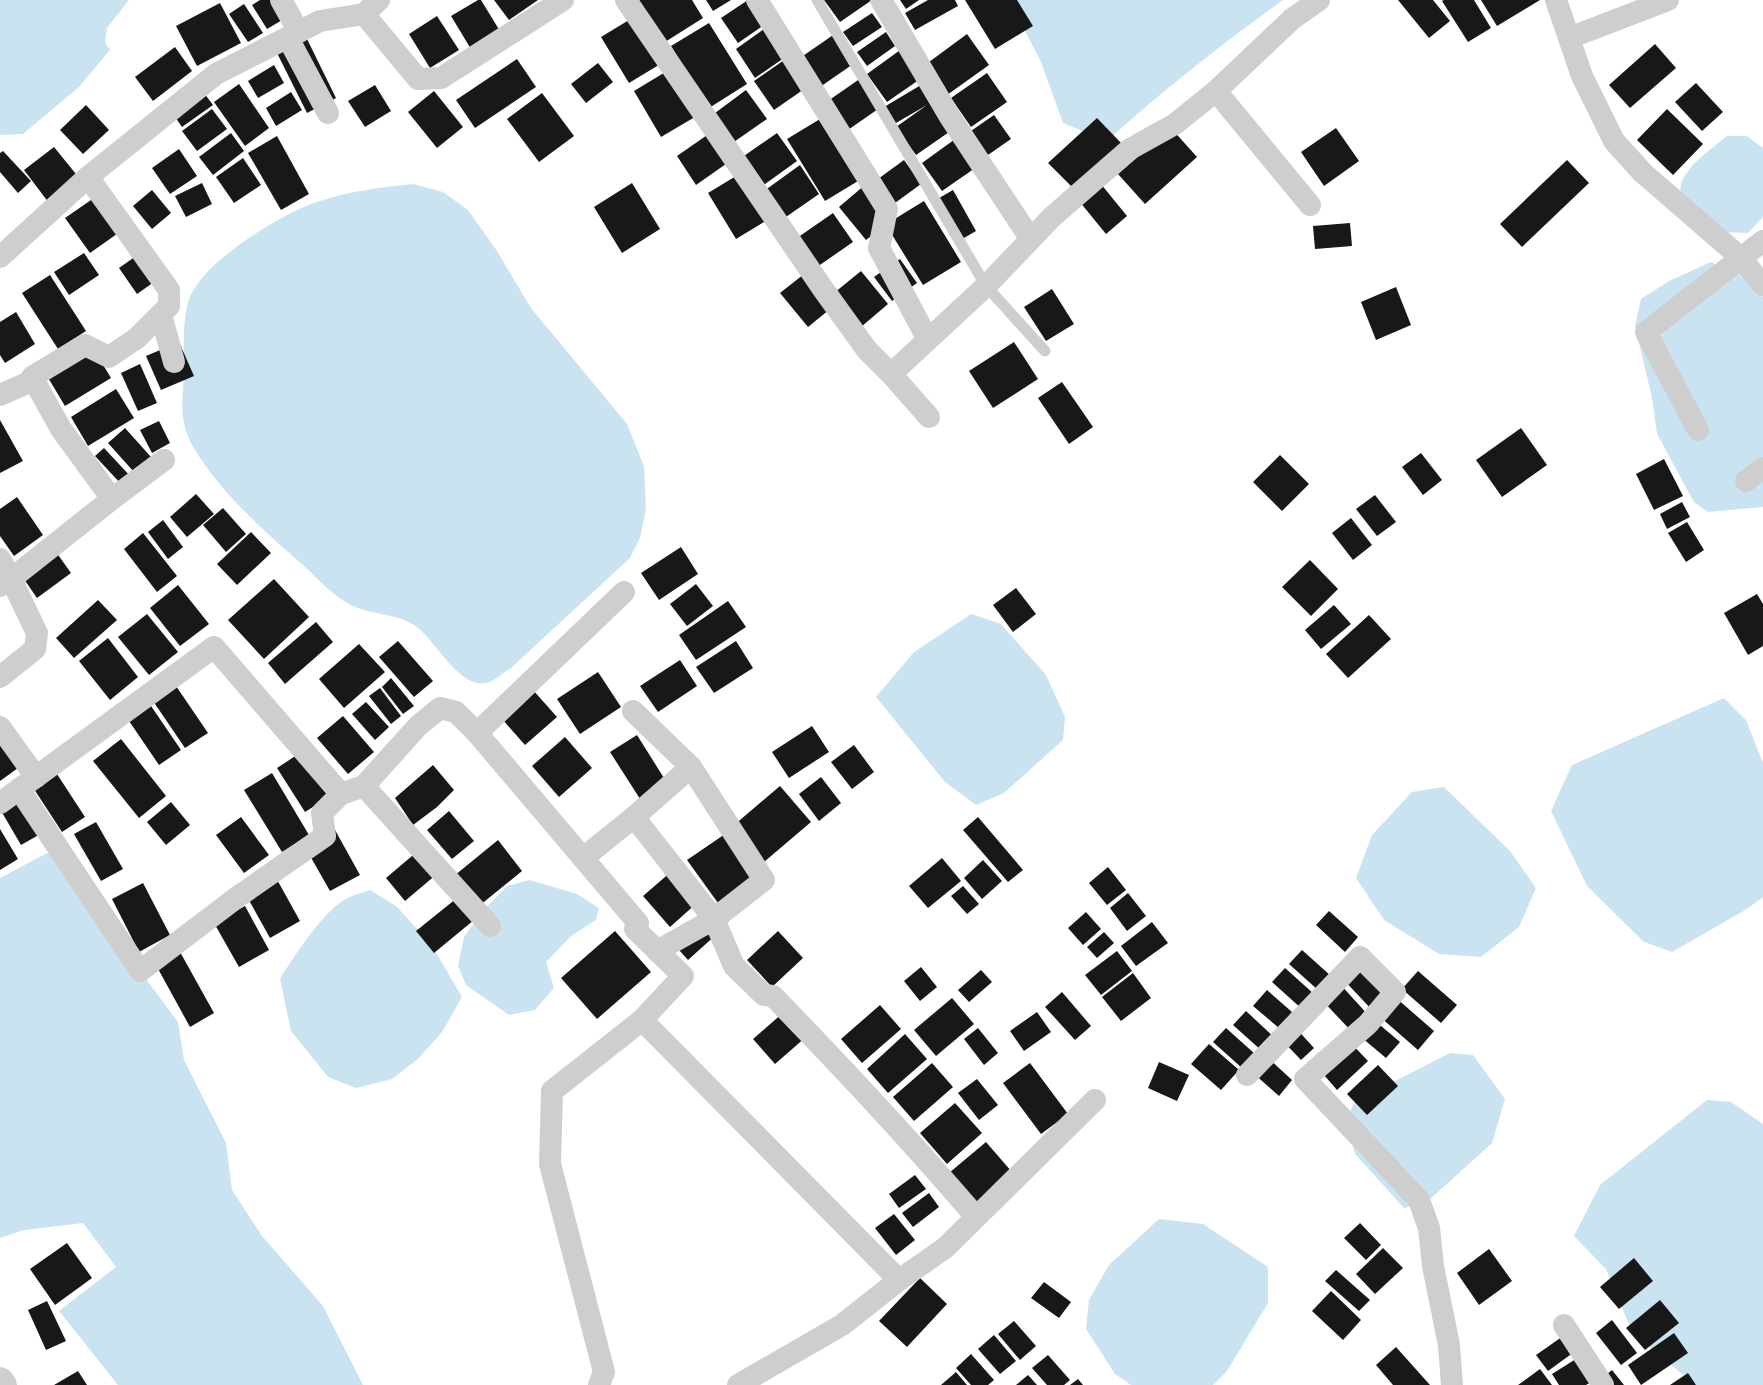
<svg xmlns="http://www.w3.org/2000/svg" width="1763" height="1385" font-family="'Open Sans',sans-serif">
	<rect width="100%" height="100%" fill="#fff"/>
	<!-- water -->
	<g fill="#c9e4f0">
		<path d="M0,0H129L107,28L105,43L110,50L79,87L23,134L0,135Z"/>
		<path d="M1009,0H1283C1222,44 1163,90 1107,141L1063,123L1041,62Z"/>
		<path d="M1727,136H1747L1763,148V217L1748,233L1716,232C1706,222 1690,211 1683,198C1670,176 1713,148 1727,136Z"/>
		<path d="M414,184L443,192L468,210L497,251L531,308L627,424L644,466L646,509L640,538L630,558L511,668C504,672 497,679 490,682C460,693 435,638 414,625C394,613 371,615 351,605C333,596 318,579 303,565C264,531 222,494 195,450C177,421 183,401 184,369C184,347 182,321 189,299C202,262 283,212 320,201C351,191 381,187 414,184Z"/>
		<path d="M1711,262L1740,275L1763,297V507L1708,512L1694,502L1657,434L1652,398L1635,326L1641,299L1669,281Z"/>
		<path d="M971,614L1001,624L1046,675L1065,717L1063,740L1004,793L976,805L945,782L876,697L914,652Z"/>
		<path d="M1724,698L1746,720L1763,763V897L1747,909L1672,952L1644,942L1587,886L1551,811L1572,765Z"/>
		<path d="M1444,787L1510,851L1536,888L1519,927L1481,957L1439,954L1384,920L1356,878L1372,835L1412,792Z"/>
		<path d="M62,845L140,971L178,1022L184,1060L226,1143L232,1190L262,1236L323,1306L363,1385H118L59,1311L116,1267L83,1223L24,1230L0,1238V878Z"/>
		<path d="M530,880L577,894L599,908L596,920L571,936L546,962L554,988L535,1010L509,1015L466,985L458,966L464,937L483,911L507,886Z"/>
		<path d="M370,890L396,906L431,944L462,997L442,1032L419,1058L392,1079L356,1088L328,1077L291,1031L280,979C293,958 323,912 344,900C352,895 362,893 370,890Z"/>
		<path d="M1450,1053L1473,1055L1505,1099L1492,1143L1427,1202L1404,1208L1355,1154L1346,1122L1354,1102Z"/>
		<path d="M1707,1100L1731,1102L1763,1124V1385H1696L1633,1334L1606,1269L1574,1236L1600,1185Z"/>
		<path d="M1159,1219L1203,1224L1268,1267V1303L1227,1371L1213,1385H1131L1115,1374L1086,1329L1089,1300L1109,1265Z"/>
	</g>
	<!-- building -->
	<g fill="#181818">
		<path d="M260,0H286L294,13L267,29L252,5Z"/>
		<path d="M478,0H481L506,41L477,59L451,16Z"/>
		<path d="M494,0H538L509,20Z"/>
		<path d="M639,0H692L703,18L665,42Z"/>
		<path d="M706,0H731L713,11Z"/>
		<path d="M748,0L774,18L738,43L721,18Z"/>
		<path d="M824,0H872L840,22Z"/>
		<path d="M900,0H919L906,9Z"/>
		<path d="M928,0H955L958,6L915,30L905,13Z"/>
		<path d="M965,0H1017L1033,26L995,49Z"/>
		<path d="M1398,0H1433L1450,21L1429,38Z"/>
		<path d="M1444,0H1474L1491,28L1468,42L1442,1Z"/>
		<path d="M1481,0H1540L1497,26Z"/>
		<path d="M220,3L241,43L197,66L176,26Z"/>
		<path d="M244,4L263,33L248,42L229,14Z"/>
		<path d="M872,13L882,27L853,46L843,32Z"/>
		<path d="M639,14L667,60L629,83L601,37Z"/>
		<path d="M437,16L459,50L430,68L409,34Z"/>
		<path d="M709,23L747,84L709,108L671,46Z"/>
		<path d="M771,24L791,53L755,78L736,49Z"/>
		<path d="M886,32L895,46L867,66L857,52Z"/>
		<path d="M836,33L856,62L820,87L800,58Z"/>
		<path d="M967,34L989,65L947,95L925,65Z"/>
		<path d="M307,39L336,98L307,113L277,53Z"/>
		<path d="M1655,44L1676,68L1630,108L1609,85Z"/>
		<path d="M175,47L192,71L153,101L135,77Z"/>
		<path d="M903,48L923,77L887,102L867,74Z"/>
		<path d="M790,56L810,85L774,110L754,81Z"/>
		<path d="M517,59L536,87L475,128L456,100Z"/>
		<path d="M598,63L613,82L586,103L571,84Z"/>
		<path d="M274,65L284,83L258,98L248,81Z"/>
		<path d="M672,68L700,114L661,137L634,91Z"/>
		<path d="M987,73L1007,102L971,127L951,98Z"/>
		<path d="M861,78L881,107L845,132L825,103Z"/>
		<path d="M1696,83L1723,112L1702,131L1675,102Z"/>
		<path d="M239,84L269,128L245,146L214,102Z"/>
		<path d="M198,85L213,105L182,127L168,107Z"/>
		<path d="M375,85L391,111L365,127L348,101Z"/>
		<path d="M921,85L952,130L916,155L896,127L927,105L889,127L879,110Z"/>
		<path d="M746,90L767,119L731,144L711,116Z"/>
		<path d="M434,91L463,127L437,148L408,112Z"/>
		<path d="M291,92L302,110L276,126L266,108Z"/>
		<path d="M542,93L574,136L539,162L507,119Z"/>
		<path d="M86,105L109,130L83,154L60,130Z"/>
		<path d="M212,109L227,129L197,151L182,131Z"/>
		<path d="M1667,109L1703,144L1673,175L1637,140Z"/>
		<path d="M994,115L1011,139L985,157L968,133Z"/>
		<path d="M825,116L863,178L825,201L787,139Z"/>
		<path d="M1097,118L1122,144L1074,189L1048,163Z"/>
		<path d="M1171,128L1197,157L1145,204L1118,174Z"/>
		<path d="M1336,128L1359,161L1324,186L1301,152Z"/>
		<path d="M713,131L733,159L696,185L677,156Z"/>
		<path d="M231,133L244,151L213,175L199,157Z"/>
		<path d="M777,133L797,161L761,187L741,158Z"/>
		<path d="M277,136L309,194L281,210L248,153Z"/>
		<path d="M958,137L978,166L942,191L922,163Z"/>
		<path d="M54,147L80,179L49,203L24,170Z"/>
		<path d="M179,149L197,176L170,194L152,168Z"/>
		<path d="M3,151L31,181L18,193L0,172V153Z"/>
		<path d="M243,158L261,185L234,203L216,177Z"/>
		<path d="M904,160L921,184L895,203L878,179Z"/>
		<path d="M1567,160L1589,183L1522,247L1500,224Z"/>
		<path d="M800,165L819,194L783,219L764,191Z"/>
		<path d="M746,170L774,216L736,239L708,193Z"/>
		<path d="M1096,178L1127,216L1106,234L1075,196Z"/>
		<path d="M202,183L212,204L186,217L175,196Z"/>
		<path d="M632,183L660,229L622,253L594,207Z"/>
		<path d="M866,184L888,223L924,201L961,262L923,285L886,225L866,240L839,207Z"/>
		<path d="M107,189L131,224L90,253L65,218Z"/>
		<path d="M152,190L171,213L152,229L133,206Z"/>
		<path d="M953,190L976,231L957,242L934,201Z"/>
		<path d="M833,213L853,242L817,267L797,238Z"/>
		<path d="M1350,223L1352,246L1315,249L1313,226Z"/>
		<path d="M146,249L164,275L137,294L119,268Z"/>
		<path d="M84,253L99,275L69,295L54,272Z"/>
		<path d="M900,259L917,283L892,301L874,277Z"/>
		<path d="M808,271L835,305L808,327L780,293Z"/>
		<path d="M861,271L888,304L861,327L834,293Z"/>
		<path d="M50,275L86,331L58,349L22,293Z"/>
		<path d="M1396,287L1411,325L1376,340L1361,302Z"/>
		<path d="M1052,289L1074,324L1046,341L1024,307Z"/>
		<path d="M16,312L35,344L5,363L0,355V322Z"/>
		<path d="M179,342L194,376L161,390L146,356Z"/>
		<path d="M1014,342L1038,379L993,408L969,371Z"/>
		<path d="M93,348L111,378L65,406L47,376Z"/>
		<path d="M140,364L157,403L138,411L121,373Z"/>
		<path d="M1062,382L1093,427L1069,444L1038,398Z"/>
		<path d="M116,389L134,418L88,446L71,417Z"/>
		<path d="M0,420L23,461L0,473Z"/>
		<path d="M159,421L170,443L152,453L140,430Z"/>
		<path d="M125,428L151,457L134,472L108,443Z"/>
		<path d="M1521,428L1547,465L1502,497L1476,460Z"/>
		<path d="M104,448L131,477L122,485L95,456Z"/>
		<path d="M1421,453L1442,480L1423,495L1402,467Z"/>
		<path d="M1280,455L1309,484L1282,511L1253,482Z"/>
		<path d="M1664,459L1683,496L1654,510L1636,474Z"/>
		<path d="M196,494L214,514L187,537L170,517Z"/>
		<path d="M1375,495L1396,522L1377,536L1356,509Z"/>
		<path d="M17,497L43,535L14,556L0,536V509Z"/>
		<path d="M1682,502L1690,517L1667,529L1660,514Z"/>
		<path d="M223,508L246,534L226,552L203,525Z"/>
		<path d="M1351,518L1372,545L1353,560L1332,533Z"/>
		<path d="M163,520L183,547L168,559L148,532Z"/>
		<path d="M1687,522L1704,550L1686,562L1668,533Z"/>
		<path d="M251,532L271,553L237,585L217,564Z"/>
		<path d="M143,533L177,576L157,592L124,549Z"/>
		<path d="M49,542L71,573L37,598L15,566Z"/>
		<path d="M681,547L698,574L659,600L641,573Z"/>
		<path d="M1310,560L1338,589L1311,616L1282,587Z"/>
		<path d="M274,579L309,617L264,659L228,620Z"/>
		<path d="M696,584L713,606L687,626L670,604Z"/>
		<path d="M178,585L209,624L180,646L150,608Z"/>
		<path d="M1016,588L1036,614L1013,632L993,605Z"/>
		<path d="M1757,594L1763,604V646L1748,655L1724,613Z"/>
		<path d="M98,600L117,620L74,658L56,638Z"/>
		<path d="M728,601L746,627L696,660L679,635Z"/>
		<path d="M1334,605L1351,624L1321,649L1305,630Z"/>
		<path d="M147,614L178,652L149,675L118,637Z"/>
		<path d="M1369,615L1391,639L1348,678L1326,654Z"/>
		<path d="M316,622L333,642L285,684L268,663Z"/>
		<path d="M108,638L138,677L110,700L79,661Z"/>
		<path d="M398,641L433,681L414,697L379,657Z"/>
		<path d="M736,641L753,668L714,693L696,667Z"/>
		<path d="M359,644L385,672L344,708L319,679Z"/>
		<path d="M680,660L697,686L658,712L640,686Z"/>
		<path d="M598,672L621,707L580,734L557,699Z"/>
		<path d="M391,678L414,706L403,714L382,687Z"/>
		<path d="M176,686L208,733L185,748L153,701Z"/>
		<path d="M380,688L401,716L391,724L369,696Z"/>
		<path d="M533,690L557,717L525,745L502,719Z"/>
		<path d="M366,702L389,727L375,740L352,714Z"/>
		<path d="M149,703L181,750L159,765L127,718Z"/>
		<path d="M343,716L374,752L348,774L317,738Z"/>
		<path d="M812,726L829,752L789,778L772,752Z"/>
		<path d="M0,729L25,763L0,781Z"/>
		<path d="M637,735L669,786L642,802L610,752Z"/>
		<path d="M565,737L592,768L559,797L532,766Z"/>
		<path d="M121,739L166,796L139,818L93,761Z"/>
		<path d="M854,745L874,772L852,789L831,762Z"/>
		<path d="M303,751L332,795L305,812L277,768Z"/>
		<path d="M433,765L454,790L437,807L413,825L395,798Z"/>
		<path d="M55,771L85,817L62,832L32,786Z"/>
		<path d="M272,773L309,835L282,852L244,790Z"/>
		<path d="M821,777L841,803L819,821L799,794Z"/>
		<path d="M26,784L51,828L21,845L0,809Z"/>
		<path d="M780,786L811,822L764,862L733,826Z"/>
		<path d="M171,802L190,825L166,845L147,822Z"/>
		<path d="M449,811L474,841L452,859L427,830Z"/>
		<path d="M241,817L269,855L244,873L216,835Z"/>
		<path d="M978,817L1023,870L1008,882L963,830Z"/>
		<path d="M96,822L123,869L101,881L74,834Z"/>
		<path d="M0,829L18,859L0,870Z"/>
		<path d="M335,830L360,875L330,891L305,847Z"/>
		<path d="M728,832L758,875L718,903L687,860Z"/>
		<path d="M498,840L522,871L474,910L449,880Z"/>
		<path d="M425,845L444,868L405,901L386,878Z"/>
		<path d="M942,858L961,881L928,908L909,886Z"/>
		<path d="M983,860L1002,881L982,899L964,878Z"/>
		<path d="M680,864L707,894L670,927L643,896Z"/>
		<path d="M1108,867L1126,890L1107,905L1089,883Z"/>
		<path d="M275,876L300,921L270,938L245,893Z"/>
		<path d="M143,883L170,935L139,952L112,899Z"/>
		<path d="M963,886L979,904L967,914L951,896Z"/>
		<path d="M1128,893L1146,916L1127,931L1110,908Z"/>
		<path d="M457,898L474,920L434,953L416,931Z"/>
		<path d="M245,906L269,950L239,967L214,923Z"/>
		<path d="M1329,911L1358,937L1345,952L1316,925Z"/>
		<path d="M1086,912L1101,929L1083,945L1068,928Z"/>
		<path d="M1152,922L1168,943L1136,966L1121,946Z"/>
		<path d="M615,931L651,972L597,1019L561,978Z"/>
		<path d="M778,931L803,958L772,987L747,960Z"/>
		<path d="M1104,932L1114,943L1097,958L1087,947Z"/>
		<path d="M718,933L688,960L671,941Z"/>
		<path d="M175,943L214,1013L190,1027L151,956Z"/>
		<path d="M1302,950L1331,976L1318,990L1289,964Z"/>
		<path d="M1117,951L1132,971L1101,995L1085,975Z"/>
		<path d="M1359,962L1390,995L1373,1011L1342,978Z"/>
		<path d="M921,967L937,987L920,1001L904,981Z"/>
		<path d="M1285,968L1314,994L1302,1009L1272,982Z"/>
		<path d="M981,970L992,982L969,1002L958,990Z"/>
		<path d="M1418,971L1457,1005L1441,1023L1402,989Z"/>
		<path d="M1133,973L1151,998L1121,1021L1102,997Z"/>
		<path d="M1339,983L1370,1017L1353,1033L1322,1000Z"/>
		<path d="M1267,990L1292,1012L1279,1028L1253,1006Z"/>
		<path d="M1062,992L1091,1026L1075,1040L1045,1007Z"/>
		<path d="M1395,997L1434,1031L1418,1050L1379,1016Z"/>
		<path d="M952,998L974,1024L936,1056L914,1030Z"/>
		<path d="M792,1005L814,1030L775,1064L753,1039Z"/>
		<path d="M880,1005L901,1029L862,1063L841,1039Z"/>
		<path d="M1246,1011L1275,1038L1262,1051L1233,1025Z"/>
		<path d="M1037,1012L1051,1032L1024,1051L1010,1031Z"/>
		<path d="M1374,1020L1400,1042L1386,1058L1361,1037Z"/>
		<path d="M1294,1026L1314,1048L1301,1060L1281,1039Z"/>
		<path d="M978,1028L998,1053L984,1065L964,1039Z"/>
		<path d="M1226,1028L1255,1054L1242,1068L1213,1042Z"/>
		<path d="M905,1034L927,1059L888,1093L867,1069Z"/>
		<path d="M1348,1040L1368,1061L1337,1090L1318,1068Z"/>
		<path d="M1209,1044L1239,1070L1221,1090L1191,1064Z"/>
		<path d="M1267,1057L1292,1080L1279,1096L1253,1073Z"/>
		<path d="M1159,1062L1189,1075L1177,1101L1148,1088Z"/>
		<path d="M932,1063L953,1087L914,1121L893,1097Z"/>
		<path d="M1030,1063L1068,1114L1041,1134L1003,1083Z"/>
		<path d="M1378,1065L1398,1086L1367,1115L1347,1094Z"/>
		<path d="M977,1079L998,1105L979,1120L958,1093Z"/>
		<path d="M955,1103L982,1133L947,1164L920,1133Z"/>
		<path d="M986,1142L1012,1172L974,1204L949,1173Z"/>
		<path d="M915,1175L926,1189L899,1208L889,1194Z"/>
		<path d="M929,1193L939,1207L913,1227L902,1213Z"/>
		<path d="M894,1214L915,1240L896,1255L875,1228Z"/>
		<path d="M1360,1223L1381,1245L1366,1260L1344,1238Z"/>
		<path d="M67,1243L92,1278L55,1305L30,1269Z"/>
		<path d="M1383,1248L1403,1268L1375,1294L1356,1274Z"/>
		<path d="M1489,1249L1512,1281L1479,1305L1457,1273Z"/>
		<path d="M1634,1258L1653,1281L1619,1309L1600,1287Z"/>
		<path d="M1336,1270L1370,1300L1359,1311L1325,1281Z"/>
		<path d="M920,1278L947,1304L907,1347L879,1321Z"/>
		<path d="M1044,1282L1071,1302L1059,1318L1031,1298Z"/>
		<path d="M1331,1291L1361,1320L1343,1340L1312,1311Z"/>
		<path d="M1660,1300L1679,1323L1645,1350L1626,1328Z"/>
		<path d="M47,1301L66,1341L46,1350L28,1310Z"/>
		<path d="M1612,1320L1637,1353L1621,1365L1596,1333Z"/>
		<path d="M1014,1321L1036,1346L1020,1360L998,1334Z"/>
		<path d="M1569,1332L1581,1347L1548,1371L1536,1355Z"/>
		<path d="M1674,1333L1688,1353L1641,1385L1628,1365Z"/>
		<path d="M994,1335L1016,1361L1000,1374L978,1349Z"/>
		<path d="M1396,1347L1430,1385H1393L1376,1365Z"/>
		<path d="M1587,1352L1602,1376L1586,1385H1559L1552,1374Z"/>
		<path d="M971,1354L994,1380L988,1385H971L956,1368Z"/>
		<path d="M1048,1355L1070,1380L1064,1385H1047L1032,1368Z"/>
		<path d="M1540,1369L1552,1385H1518Z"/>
		<path d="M1612,1370L1624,1385H1599L1597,1382Z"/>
		<path d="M78,1371L87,1385H54Z"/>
		<path d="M956,1372L967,1385H941Z"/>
		<path d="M1688,1373L1696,1385H1670Z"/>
		<path d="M1028,1375L1037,1385H1016Z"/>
		<path d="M1078,1379L1083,1385H1070Z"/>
	</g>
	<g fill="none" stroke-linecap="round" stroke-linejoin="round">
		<!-- service -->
		<path stroke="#cecece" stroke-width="11" d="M817,0L986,286L1045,351"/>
		<!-- minor -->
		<g stroke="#cecece" stroke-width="22">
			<path d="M281,0L299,32"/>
			<path d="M626,0L823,289L867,350L891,374"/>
			<path d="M757,0L887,209L879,248L927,338"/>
			<path d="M881,0L950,117L1030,238"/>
			<path d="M1556,0L1582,76L1614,141L1643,173L1740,257L1763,285"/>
			<path d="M364,14L379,0"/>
			<path d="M288,38L328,113"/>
			<path d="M1569,38L1668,0"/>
			<path d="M1216,91L1310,205"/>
			<path d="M0,257L88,177L216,74L320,21L364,14L418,79L441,78L563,0"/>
			<path d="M161,315L174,362"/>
			<path d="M0,395L34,380"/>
			<path d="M929,417L891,374L986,286L1052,217L1130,149L1175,124L1216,91L1292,19L1319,0"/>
			<path d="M1698,430L1646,332L1763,241"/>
			<path d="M1746,481L1763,468"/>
			<path d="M112,499L164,460"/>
			<path d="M0,559L11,579L0,586"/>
			<path d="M0,677L35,649L37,633L11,579L112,499L61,429L32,377L85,345L109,357L137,338L169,306V290L88,177"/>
			<path d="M633,711L691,767L764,880L714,919L657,951"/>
			<path d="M0,727L36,777"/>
			<path d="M477,733L638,923L635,929L683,976L642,1020L552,1091L550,1164L604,1372L599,1385"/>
			<path d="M364,786L490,926"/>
			<path d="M19,789L140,971L236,898L325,836L322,813L341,794"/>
			<path d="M0,803L214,647L341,794L364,786L418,726L440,708L456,712L477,733L624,592"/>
			<path d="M634,817L714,919L734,966L764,995L773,996C843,1068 911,1141 976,1217"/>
			<path d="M583,858L634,817L691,767"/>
			<path d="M642,1020L899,1280"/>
			<path d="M1247,1075L1360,957L1395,992L1368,1024L1305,1079L1419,1200L1429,1228L1433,1266L1449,1345L1452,1385"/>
			<path d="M1564,1325L1603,1385"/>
			<path d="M738,1385L842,1325L899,1280L945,1248L1095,1100"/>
		</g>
		<!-- tertiary -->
		<path stroke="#cecece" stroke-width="28" d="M0,1381L3,1385"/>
	</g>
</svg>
